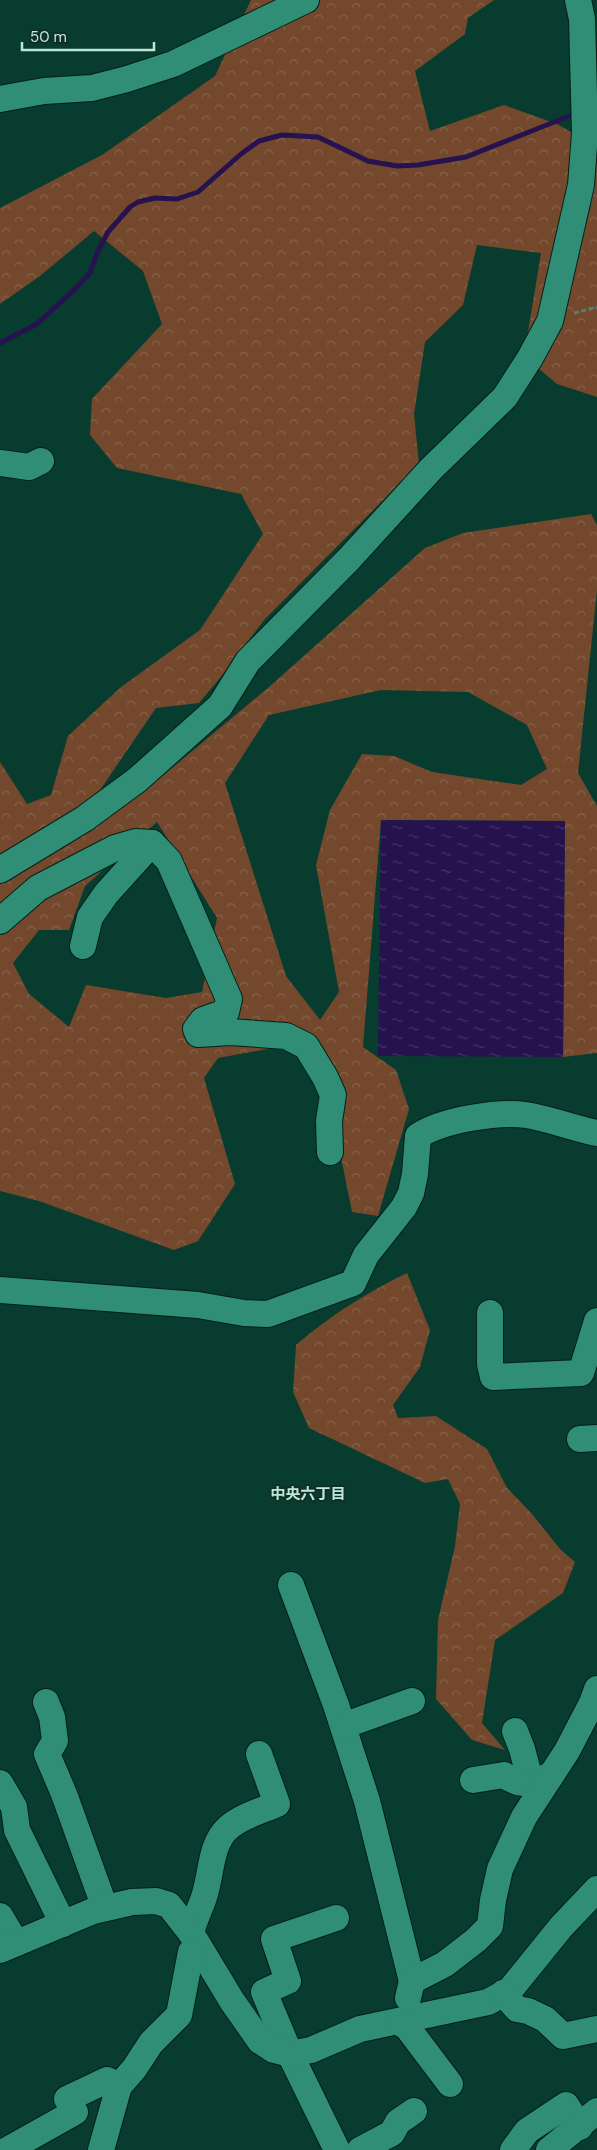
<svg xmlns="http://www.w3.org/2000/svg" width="597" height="2150" font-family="'DM Sans','Noto Sans JP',sans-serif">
	<defs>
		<pattern id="forest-crowns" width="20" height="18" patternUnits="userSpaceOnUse" patternTransform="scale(1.25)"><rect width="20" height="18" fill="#74482c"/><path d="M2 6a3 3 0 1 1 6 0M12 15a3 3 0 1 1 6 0" fill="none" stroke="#86624a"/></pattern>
		<pattern id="water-ripples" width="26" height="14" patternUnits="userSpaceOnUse" patternTransform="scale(1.25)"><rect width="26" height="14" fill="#26124f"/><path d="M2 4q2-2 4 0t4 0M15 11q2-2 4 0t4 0" fill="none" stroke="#443468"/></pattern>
	</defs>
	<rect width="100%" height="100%" fill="#073c2f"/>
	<!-- forest -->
	<g fill="url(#forest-crowns)" fill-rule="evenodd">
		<path d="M251,0H494L468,18L465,34L415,71L430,131L504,105L557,124L597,147V397L557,384L524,356L541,253L477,245L463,305L425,342L414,414L419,464L264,620L224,673L199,703L156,708L100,790L136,798L269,687L425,548L463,533L591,514L597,525V590L578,773L597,806V1053L563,1057L565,821L381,820L363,1047L396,1070L409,1109L378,1216L352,1212L325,1077L291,1050L273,1048L218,1058L204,1078L235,1184L198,1241L174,1250L39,1201L0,1191V762L27,804L51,795L68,736L121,687L200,630L263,534L241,494L117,468L90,435L92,399L162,324L143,271L94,231L40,276L0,304V208L102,155L215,76ZM381,690L468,692L527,725L547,769L521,785L432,772L394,756L362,754L330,810L316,865L339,992L320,1020L286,976L225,783L269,715ZM157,822L217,918L202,992L166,998L86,985L69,1027L29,994L13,963L39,930H69L85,886Z"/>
		<path d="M407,1273L430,1330L420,1367L393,1405L398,1418L436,1416L487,1449L507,1488L532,1514L560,1549L575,1562L563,1593L495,1640L482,1723L505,1750L472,1740L436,1699L438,1620L455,1546L460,1504L448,1479L425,1483L309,1428L293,1392L296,1345C331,1315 366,1293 407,1273Z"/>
	</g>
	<!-- water -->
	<path fill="url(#water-ripples)" d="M381,820L565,821L563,1057L378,1056Z"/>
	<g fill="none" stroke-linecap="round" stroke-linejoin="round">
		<!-- stream -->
		<path stroke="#26124f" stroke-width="5" d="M0,343L37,324L76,288L90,273L98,251L108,232L130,207L138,202L155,198L177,199L198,192L241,154L259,141L282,135L318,137L368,161L397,166L418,165L466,157L577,113"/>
		<!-- minor casing -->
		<g stroke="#032019" stroke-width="28">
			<g id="minor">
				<path d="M0,99L44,91L92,88L127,79L173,64L306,0"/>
				<path d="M0,463L29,467L41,461"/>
				<path d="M0,870L84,819L137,780L220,706L248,661L349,559L431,469L505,397L530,358L550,321L581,185L585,133L582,19L578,0"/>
				<path d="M0,921L38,888L115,848L136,842L152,843L169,861L229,999L226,1012L203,1020L196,1029L198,1034L231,1032L286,1036L306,1046L325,1077L333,1095L329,1121L330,1152"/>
				<path d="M83,946L90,917L106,894L152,843"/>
				<path d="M0,1290L198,1305L244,1313L268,1314L353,1283L366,1255L404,1207L411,1193L415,1174L418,1136C442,1120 498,1111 526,1115C550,1119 573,1128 597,1133"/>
				<path d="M490,1313V1364L493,1377L581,1373L597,1321"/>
				<path d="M580,1439L597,1438"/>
				<path d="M291,1585L336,1705L367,1801L412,1981"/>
				<path d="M46,1702L52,1717L55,1741L47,1754L64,1794L105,1908"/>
				<path d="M343,1726L412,1701"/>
				<path d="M515,1731L522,1749L531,1783"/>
				<path d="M473,1780L504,1775C523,1788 531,1783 551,1775"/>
				<path d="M0,1783L14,1807L17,1830L63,1924"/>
				<path d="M0,1916L16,1943"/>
				<path d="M336,1918L274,1939L288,1981L264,1992L290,2054L337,2150"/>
				<path d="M191,1933C194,1921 199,1911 203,1900C212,1877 209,1845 228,1828C241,1816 261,1811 277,1804L259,1754"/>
				<path d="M0,1950L93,1911L132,1902L156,1901L169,1905L191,1933L232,2001L260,2041L274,2050L290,2054L311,2050L360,2029L488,2002L510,1990L561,1927L597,1889"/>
				<path d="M503,1993L517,2009L528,2011L545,2019L563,2036L597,2029"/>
				<path d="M408,1998L412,1981L445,1964L476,1940L490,1926L493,1900L500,1869L524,1817L567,1751L592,1703L597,1689"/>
				<path d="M398,2022L407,2027L450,2084"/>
				<path d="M119,2086L134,2069L151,2043L179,2015L191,1952"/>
				<path d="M7,2150L75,2112L67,2099L107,2080L119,2086L101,2150"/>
				<path d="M360,2150L392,2133L398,2122L414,2111"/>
				<path d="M513,2150L527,2131L566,2105L580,2127"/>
				<path d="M549,2150L597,2111"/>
			</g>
		</g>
		<!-- path -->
		<path stroke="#518274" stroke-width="3" stroke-dasharray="5 2.5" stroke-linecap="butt" d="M574,313L597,307"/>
		<!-- minor -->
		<use href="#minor" stroke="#2f8e75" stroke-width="26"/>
	</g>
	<g text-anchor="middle" stroke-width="4" stroke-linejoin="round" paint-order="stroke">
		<!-- neighbourhood labels -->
		<g font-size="15" font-weight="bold" fill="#bde7d8" stroke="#122f27">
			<text x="308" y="1499">中央六丁目</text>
		</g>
	</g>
	<!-- scale -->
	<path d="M22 42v8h132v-8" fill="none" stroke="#bde7d8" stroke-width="2.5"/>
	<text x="30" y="42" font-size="15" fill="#bde7d8" stroke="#122f27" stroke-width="4" paint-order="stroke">50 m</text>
</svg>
